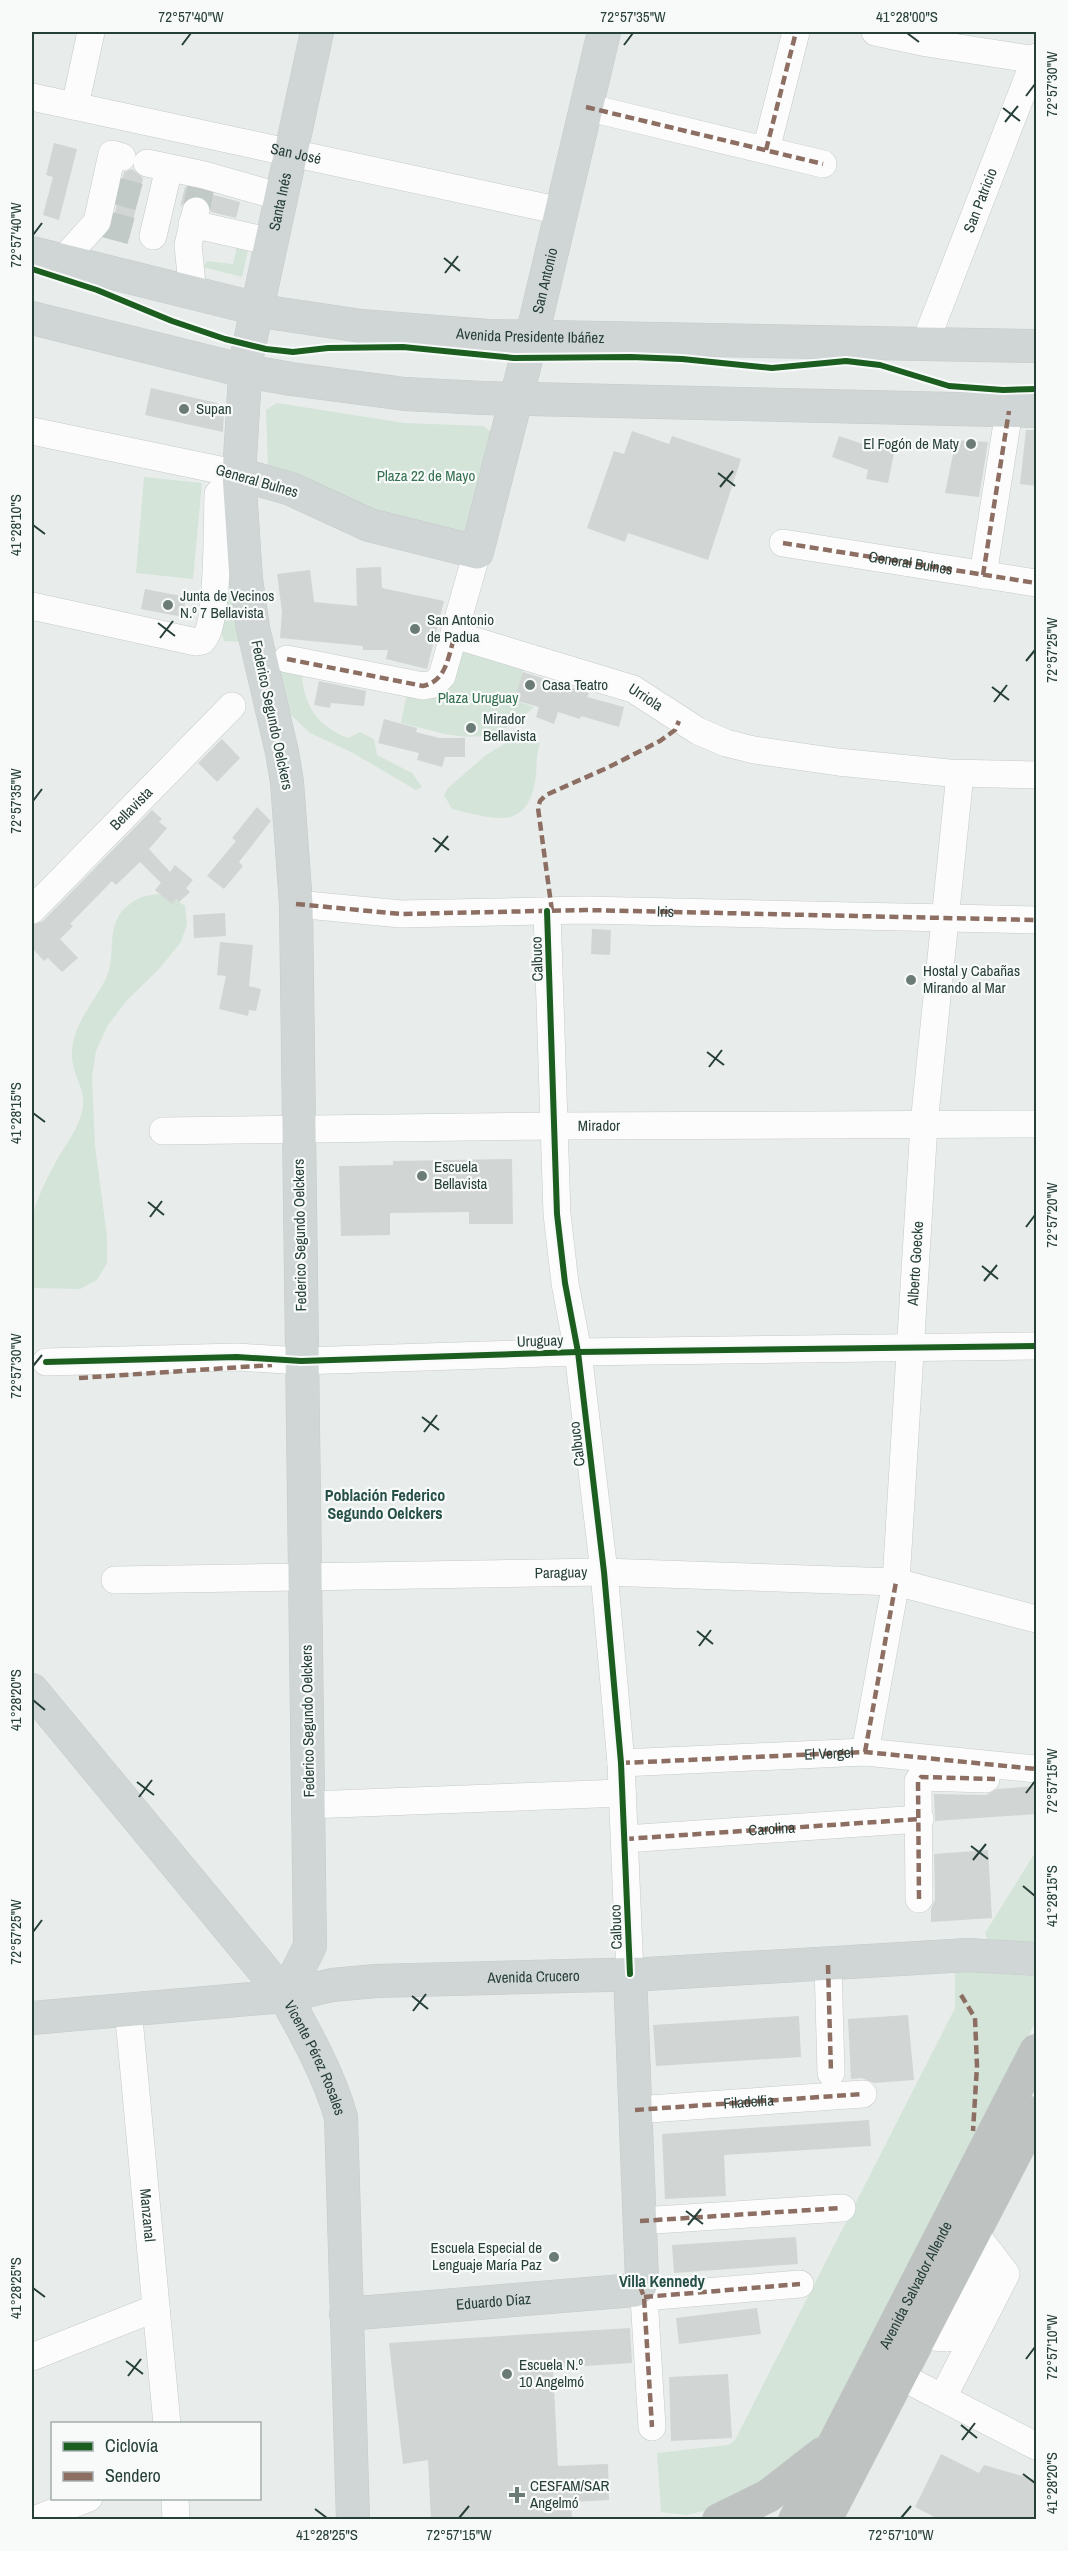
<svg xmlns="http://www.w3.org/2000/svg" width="1068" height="2551" font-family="'Archivo Narrow',sans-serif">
	<rect width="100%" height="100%" fill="#e8edeb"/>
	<!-- green -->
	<g fill="#d4e4d9">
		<path d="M250,241L242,277L203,267L207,261L233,264L238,242Z"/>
		<path d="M277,403L404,423L484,426L491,432L467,530L459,539L369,514L268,469L266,410Z"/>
		<path d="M144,477L202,483L193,579L136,573Z"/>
		<path d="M225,495L245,642L224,641L222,634Z"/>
		<path d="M456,649L526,663L514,700L534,707C485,751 459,737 401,723L407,692Z"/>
		<path d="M281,666L302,675C304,707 319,727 348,738L360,732L374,739L377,755L412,773L422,787L416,790L353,753L310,733L288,712L276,675Z"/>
		<path d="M521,734L540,743C536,754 537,764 536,775C529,833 494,819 452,809L444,795L448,788L486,755Z"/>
		<path d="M159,894L175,899L185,906L187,924L181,942L159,969L127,1000L108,1025L96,1051L92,1076L95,1146L107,1236V1263L97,1280L80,1289L32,1288C32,1268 28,1232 33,1215C38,1195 49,1174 59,1156C68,1142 78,1128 82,1112C88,1091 71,1074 72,1054C72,1024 95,1002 107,976C116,955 106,929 123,910C134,899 144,895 159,894Z"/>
		<path d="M1036,1851V1944L987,1939L985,1933Z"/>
		<path d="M955,1971L1036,1976V2021L821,2439L795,2467L712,2509L687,2515L661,2512L657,2453L728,2445L735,2440L955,2008Z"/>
	</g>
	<!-- building -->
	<g fill="#d1d5d4">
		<path d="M54,143L77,149L59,220L43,215L53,177L46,175Z"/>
		<path d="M132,169L143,178L129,239L108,234L112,225L124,172Z"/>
		<path d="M185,187L240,202L236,218L211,212L207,200L199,196H191L180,207Z"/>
		<path d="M151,388L217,403L224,412L223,432L145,415Z"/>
		<path d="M1026,430H1036V486L1020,484Z"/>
		<path d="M632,431L669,444L672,436L741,459L708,560L628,533L625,542L587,528L614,451L624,454Z"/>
		<path d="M839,436L878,449L879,441L896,443L888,483L866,479L868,470L832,457Z"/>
		<path d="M956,440L988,442L979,497L945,493Z"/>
		<path d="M381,567L382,588L444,601L427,669L386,659L388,650H363V646L280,638L282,612L277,574L310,570L314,602L357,606L356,568Z"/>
		<path d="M145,589L186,597L183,617L141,609Z"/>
		<path d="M523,672L589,693L587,697L624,707L619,727L581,716L580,719L558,712L554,724L536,717L539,707L514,700Z"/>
		<path d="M319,681L366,691L364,706L331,703L330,708L314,705Z"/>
		<path d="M384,719L417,728L416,732L439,738H465V757H445L442,767L417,760L419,753L378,743Z"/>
		<path d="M222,739L240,758L217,782L198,763Z"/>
		<path d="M257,807L271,821L239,862L243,866L224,889L207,876L236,841L232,838Z"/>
		<path d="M152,810L162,819L159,822L167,828L149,849L170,872L175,865L193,880L186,888L190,892L179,902L176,899L172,904L155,890L161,883L140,862L116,885L112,881L70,924L73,926L60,939L78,958L62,972L48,958L44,961L32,948V925L43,921Z"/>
		<path d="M225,913L226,936L194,938L193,915Z"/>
		<path d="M592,929L611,930L610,955L591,954Z"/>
		<path d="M220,942L253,945L249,986L261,989L256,1011L249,1010L248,1016L219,1009L226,976L217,975Z"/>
		<path d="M512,1159L513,1224H469V1212L390,1213V1235L341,1236L339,1166L393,1165V1161Z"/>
		<path d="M1036,1786V1814L935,1821L934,1794L986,1795L997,1789Z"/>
		<path d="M988,1850L992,1918L931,1922V1909L935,1899L934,1854Z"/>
		<path d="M908,2015L914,2080L874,2083L862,2078L851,2079L848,2019Z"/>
		<path d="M799,2016L801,2057L656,2066L653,2025Z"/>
		<path d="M869,2120L871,2146L724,2155L726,2196L665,2199L662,2134Z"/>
		<path d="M796,2237L798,2264L674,2273L672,2245Z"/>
		<path d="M757,2308L761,2334L679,2344L676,2318Z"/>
		<path d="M630,2328L632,2363L553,2368L558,2466L608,2464L609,2500L571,2502L572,2520H431L428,2460L403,2464L389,2343Z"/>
		<path d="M728,2374L732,2438L671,2441L669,2377Z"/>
		<path d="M941,2454L979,2473L984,2465L1036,2480V2520H940L915,2507Z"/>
	</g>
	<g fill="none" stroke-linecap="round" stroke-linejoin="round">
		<!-- minor-tunnel -->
		<g stroke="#c1cac7" stroke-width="27" stroke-dasharray="27 14" stroke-linecap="butt">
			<path d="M114,190L139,197"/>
			<path d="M196,211L201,186"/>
			<path d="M105,224L131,231"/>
		</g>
		<!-- minor casing -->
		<g stroke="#c5cac8" stroke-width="28">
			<g id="minor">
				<path d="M875,32L927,43L1036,60"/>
				<path id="s1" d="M32,97L561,211"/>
				<path d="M75,106L91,32"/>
				<path d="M586,107L823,164"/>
				<path d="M766,150L796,32"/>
				<path d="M147,163L204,175L281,197"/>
				<path d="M192,224L272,242"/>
				<path d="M153,236L169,168"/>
				<path d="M62,261L97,222L112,154L122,157"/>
				<path d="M193,294L188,245L196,211"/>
				<path id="s2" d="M925,343L1036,57"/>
				<path d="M32,431L239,474"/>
				<path id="s3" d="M783,543L1036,583"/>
				<path d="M983,575L1009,411"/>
				<path d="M32,606L196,642L202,641C219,627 217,521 218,494L239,474"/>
				<path id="s4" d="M455,635L633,689L698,731L726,743L754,750L838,762L949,773L1036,775"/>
				<path d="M287,659L423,686L434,684L442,676L477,552"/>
				<path d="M296,904L401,914L585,910L1036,920"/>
				<path id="s5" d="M32,910L232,706"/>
				<path d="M547,911L557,1214L565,1283L578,1352L604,1572L621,1763L630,1974"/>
				<path id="s6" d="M163,1131L553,1126L1036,1124"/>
				<path d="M46,1362L237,1357L301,1361L578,1352L1036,1346"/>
				<path id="s7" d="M115,1580L604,1572L896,1582L1036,1619"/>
				<path id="s8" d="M865,1752L896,1582L924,1124L960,774"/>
				<path id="s9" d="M621,1763L865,1752L1036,1769"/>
				<path d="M309,1805L622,1793"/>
				<path id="s10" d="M625,1839L920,1819"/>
				<path d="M919,1899L918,1781L921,1777L986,1779"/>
				<path d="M828,1965L831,2073"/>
				<path id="s11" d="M128,2008L167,2424"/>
				<path d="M635,2110L863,2094"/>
				<path d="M640,2221L842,2208"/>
				<path d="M640,2286L644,2297L652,2427"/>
				<path d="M644,2297L800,2284"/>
				<path d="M920,2336L947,2338L991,2254"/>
				<path d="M32,2357L156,2308"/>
				<path d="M900,2376L1036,2446"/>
				<path d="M943,2397L1006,2274L974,2232"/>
				<path d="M175,2498L176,2520"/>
				<path d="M34,2520L89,2498"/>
			</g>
		</g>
		<!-- major casing -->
		<g stroke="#c4cbc9" stroke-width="34">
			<g id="major">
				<path id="s12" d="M32,253L274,313L361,326L488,336L1036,346"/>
				<path d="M32,318L245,371L291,379L405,394L483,398L1036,411"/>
				<path id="s13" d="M239,474L291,489L369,525L477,552L532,336L604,32"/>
				<path id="s14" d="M32,1690L285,1996C307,2036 328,2073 341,2117L353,2520"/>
				<path id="s15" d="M285,1996L310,1946L296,904L287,782L282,752L253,628L246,579L239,474L246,360L317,32"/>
				<path id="s16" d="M32,2018L285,1996L332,1985L376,1981L647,1974L968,1955L1036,1959"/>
				<path id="s17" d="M346,2314L635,2290L640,2286L642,2280L630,1974"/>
			</g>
		</g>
		<!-- highway casing -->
		<g stroke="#c4cbc9" stroke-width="34">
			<g id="highway">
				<path d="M719,2520L768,2496L822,2454"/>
				<path id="s18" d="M795,2520L1036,2051"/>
				<path d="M825,2520L1036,2113"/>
			</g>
		</g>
		<!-- minor -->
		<use href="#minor" stroke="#fcfcfc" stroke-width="27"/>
		<!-- major -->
		<use href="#major" stroke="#d0d6d5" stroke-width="33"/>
		<!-- highway -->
		<use href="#highway" stroke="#bec3c2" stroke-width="33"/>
		<!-- quiet -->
		<g stroke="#8d6e63" stroke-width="4.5" stroke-dasharray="9 4.5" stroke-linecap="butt">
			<path d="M586,107L823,164"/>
			<path d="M766,150L796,32"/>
			<path d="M783,543L1036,583"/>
			<path d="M983,575L1009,411"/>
			<path d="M287,659L423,686C447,681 448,656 455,635"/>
			<path id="s19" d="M296,904L401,914L585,910L1036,920"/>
			<path d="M552,911L538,808L540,801L546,795L609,767L660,741L675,730L679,721"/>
			<path d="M79,1378L272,1365"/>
			<path d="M865,1752L896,1582"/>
			<path d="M621,1763L865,1752L1036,1769"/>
			<path d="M625,1839L920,1819"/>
			<path d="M919,1899L918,1781L921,1777L995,1779"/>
			<path d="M828,1965L831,2073"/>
			<path d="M961,1995L975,2018L977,2066L973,2131"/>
			<path id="s20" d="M635,2110L863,2094"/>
			<path d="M640,2221L842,2208"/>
			<path d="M640,2286L644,2297L652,2427"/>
			<path d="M644,2297L800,2284"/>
		</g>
		<!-- cycleway casing -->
		<g stroke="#f7faf9" stroke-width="10">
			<g id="cycleway">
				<path d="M32,269L97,290L172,321L225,339L266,349L293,352L328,348L403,347L514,358L631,357L682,359L772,368L846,361L880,365L949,386L1003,390L1036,389"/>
				<path d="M547,911L557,1214L565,1283L578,1352L604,1572L621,1763L630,1974"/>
				<path d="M46,1362L237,1357L301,1361L578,1352L1036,1346"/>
			</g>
		</g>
		<!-- cycleway -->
		<use href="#cycleway" stroke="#1b5e20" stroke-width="6"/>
	</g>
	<!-- ticks -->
	<path fill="none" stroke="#273f39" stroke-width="2" d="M907,33L919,42M182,45L191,33M624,45L633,33M1026,96L1035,84M1003,108L1020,121M1005,122L1018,106M33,235L42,223M444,258L460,271M445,273L458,256M718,473L735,486M720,487L733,471M33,525L45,534M158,623L175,636M160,638L173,621M1026,661L1035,650M992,687L1009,700M994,702L1007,685M33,801L42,789M433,838L449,850M435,852L448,836M707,1052L724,1065M709,1067L722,1050M33,1113L45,1122M148,1202L164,1215M150,1217L162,1201M1026,1227L1035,1215M982,1266L998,1279M984,1281L997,1265M33,1366L42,1355M422,1417L439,1430M424,1432L437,1415M697,1631L713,1644M699,1646L711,1630M33,1700L45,1710M137,1782L154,1795M1026,1793L1035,1781M139,1797L152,1780M971,1846L988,1859M973,1860L986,1844M1023,1886L1035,1896M33,1932L42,1920M412,1996L428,2009M413,2011L426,1994M686,2211L703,2224M688,2225L701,2209M33,2288L45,2297M1026,2359L1035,2347M126,2361L143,2374M128,2376L141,2359M961,2425L977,2438M962,2440L975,2423M1023,2474L1035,2483M315,2509L327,2518M459,2518L469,2506M901,2518L911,2506"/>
	<!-- markers -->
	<g fill="#6b7c77" stroke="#f7faf9" stroke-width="2">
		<circle cx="184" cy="409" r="6"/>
		<circle cx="971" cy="444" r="6"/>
		<circle cx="168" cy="605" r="6"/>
		<circle cx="415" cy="629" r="6"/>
		<circle cx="530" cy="685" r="6"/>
		<circle cx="471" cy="728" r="6"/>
		<circle cx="911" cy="980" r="6"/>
		<circle cx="422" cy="1176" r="6"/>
		<circle cx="554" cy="2257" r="6"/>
		<circle cx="507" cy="2374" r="6"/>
		<path d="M514 2486h6v6h6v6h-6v6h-6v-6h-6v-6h6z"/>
	</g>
	<g text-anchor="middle" stroke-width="4.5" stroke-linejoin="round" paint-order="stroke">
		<!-- street labels -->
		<g font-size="15" fill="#273f39" stroke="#f7faf9">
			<text dy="5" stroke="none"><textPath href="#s1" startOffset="270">San José</textPath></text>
			<text dy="5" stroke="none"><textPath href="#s2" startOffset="153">San Patricio</textPath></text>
			<text dy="5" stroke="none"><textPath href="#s15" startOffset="1809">Santa Inés</textPath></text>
			<text dy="5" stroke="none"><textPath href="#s13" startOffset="531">San Antonio</textPath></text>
			<text dy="5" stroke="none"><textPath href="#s12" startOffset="507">Avenida Presidente Ibáñez</textPath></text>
			<text transform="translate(257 481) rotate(16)" y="5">General Bulnes</text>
			<text dy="5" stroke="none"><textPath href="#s3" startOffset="129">General Bulnes</textPath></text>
			<text dy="5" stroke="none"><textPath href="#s4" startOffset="201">Urriola</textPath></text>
			<text transform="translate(272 715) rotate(78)" y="5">Federico Segundo Oelckers</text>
			<text dy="5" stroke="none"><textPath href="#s5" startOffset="142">Bellavista</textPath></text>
			<text dy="5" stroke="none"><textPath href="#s19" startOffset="370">Iris</textPath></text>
			<text transform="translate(537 959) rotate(-92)" y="5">Calbuco</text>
			<text dy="5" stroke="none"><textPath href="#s6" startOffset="436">Mirador</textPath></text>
			<text transform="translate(300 1235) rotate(-91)" y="5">Federico Segundo Oelckers</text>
			<text dy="5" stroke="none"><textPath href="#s8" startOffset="492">Alberto Goecke</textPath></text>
			<text transform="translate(540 1341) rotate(-2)" y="5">Uruguay</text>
			<text transform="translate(577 1444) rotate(-97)" y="5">Calbuco</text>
			<text dy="5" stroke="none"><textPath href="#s7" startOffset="446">Paraguay</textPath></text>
			<text transform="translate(308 1721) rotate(-91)" y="5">Federico Segundo Oelckers</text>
			<text dy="5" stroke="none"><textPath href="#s9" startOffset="208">El Vergel</textPath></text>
			<text dy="5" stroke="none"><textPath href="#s10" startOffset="147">Carolina</textPath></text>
			<text transform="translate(616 1927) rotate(-92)" y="5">Calbuco</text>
			<text dy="5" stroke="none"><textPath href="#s16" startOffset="504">Avenida Crucero</textPath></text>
			<text dy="5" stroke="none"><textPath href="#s14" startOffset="466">Vicente Pérez Rosales</textPath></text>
			<text dy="5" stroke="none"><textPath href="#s20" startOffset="114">Filadelfia</textPath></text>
			<text dy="5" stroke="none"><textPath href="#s11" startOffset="208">Manzanal</textPath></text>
			<text dy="5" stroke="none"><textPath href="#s18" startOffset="264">Avenida Salvador Allende</textPath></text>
			<text dy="5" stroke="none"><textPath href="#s17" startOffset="148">Eduardo Díaz</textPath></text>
		</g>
		<!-- poi labels -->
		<g font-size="15" fill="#273f39" stroke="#f7faf9" text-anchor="start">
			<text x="196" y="414">Supan</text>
			<text x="959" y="449" text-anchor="end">El Fogón de Maty</text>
			<text x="180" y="601">Junta de Vecinos<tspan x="180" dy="17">N.º 7 Bellavista</tspan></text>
			<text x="427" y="625">San Antonio<tspan x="427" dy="17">de Padua</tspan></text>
			<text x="542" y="690">Casa Teatro</text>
			<text x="483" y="724">Mirador<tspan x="483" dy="17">Bellavista</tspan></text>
			<text x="923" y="976">Hostal y Cabañas<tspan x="923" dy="17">Mirando al Mar</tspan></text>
			<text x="434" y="1172">Escuela<tspan x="434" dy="17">Bellavista</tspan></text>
			<text x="542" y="2253" text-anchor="end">Escuela Especial de<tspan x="542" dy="17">Lenguaje María Paz</tspan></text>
			<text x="519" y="2370">Escuela N.º<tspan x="519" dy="17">10 Angelmó</tspan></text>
			<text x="530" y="2491">CESFAM/SAR<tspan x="530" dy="17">Angelmó</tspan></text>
		</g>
		<!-- park labels -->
		<g font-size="15" fill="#357150" stroke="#f7faf9">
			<text x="426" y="481">Plaza 22 de Mayo</text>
			<text x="478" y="703">Plaza Uruguay</text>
		</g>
		<!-- neighbourhood labels -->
		<g font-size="16" font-weight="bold" fill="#254f47" stroke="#f7faf9">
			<text x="385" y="1501">Población Federico<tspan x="385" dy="18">Segundo Oelckers</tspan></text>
			<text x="662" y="2287">Villa Kennedy</text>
		</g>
	</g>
	<!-- border -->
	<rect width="1068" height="2551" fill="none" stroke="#f7faf9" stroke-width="66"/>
	<!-- legend -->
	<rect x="51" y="2422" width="210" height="78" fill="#f7faf9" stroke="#a4afac" stroke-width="1.5"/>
	<rect x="63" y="2442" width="30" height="9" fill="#1b5e20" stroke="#a4afac" stroke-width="1.5"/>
	<text x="105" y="2452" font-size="18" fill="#273f39">Ciclovía</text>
	<rect x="63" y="2472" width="30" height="9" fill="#8d6e63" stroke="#a4afac" stroke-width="1.5"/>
	<text x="105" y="2482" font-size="18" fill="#273f39">Sendero</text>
	<rect x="33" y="33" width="1002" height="2485" fill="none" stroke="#273f39" stroke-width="2"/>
	<g font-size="15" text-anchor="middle" fill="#273f39">
		<text x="191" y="22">72°57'40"W</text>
		<text x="633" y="22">72°57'35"W</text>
		<text x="907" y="22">41°28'00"S</text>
		<text transform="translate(1052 84) rotate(-90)" y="5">72°57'30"W</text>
		<text transform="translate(16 235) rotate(-90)" y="5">72°57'40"W</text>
		<text transform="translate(16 525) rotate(-90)" y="5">41°28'10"S</text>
		<text transform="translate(1052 650) rotate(-90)" y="5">72°57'25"W</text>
		<text transform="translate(16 801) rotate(-90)" y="5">72°57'35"W</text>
		<text transform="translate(16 1113) rotate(-90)" y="5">41°28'15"S</text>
		<text transform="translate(1052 1215) rotate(-90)" y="5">72°57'20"W</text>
		<text transform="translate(16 1366) rotate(-90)" y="5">72°57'30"W</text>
		<text transform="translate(16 1700) rotate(-90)" y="5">41°28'20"S</text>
		<text transform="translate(1052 1781) rotate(-90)" y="5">72°57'15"W</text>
		<text transform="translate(1052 1896) rotate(-90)" y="5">41°28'15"S</text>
		<text transform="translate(16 1932) rotate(-90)" y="5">72°57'25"W</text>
		<text transform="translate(16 2288) rotate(-90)" y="5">41°28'25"S</text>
		<text transform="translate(1052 2347) rotate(-90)" y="5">72°57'10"W</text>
		<text transform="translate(1052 2483) rotate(-90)" y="5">41°28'20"S</text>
		<text x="327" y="2540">41°28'25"S</text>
		<text x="459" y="2540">72°57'15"W</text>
		<text x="901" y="2540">72°57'10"W</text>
	</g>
</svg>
